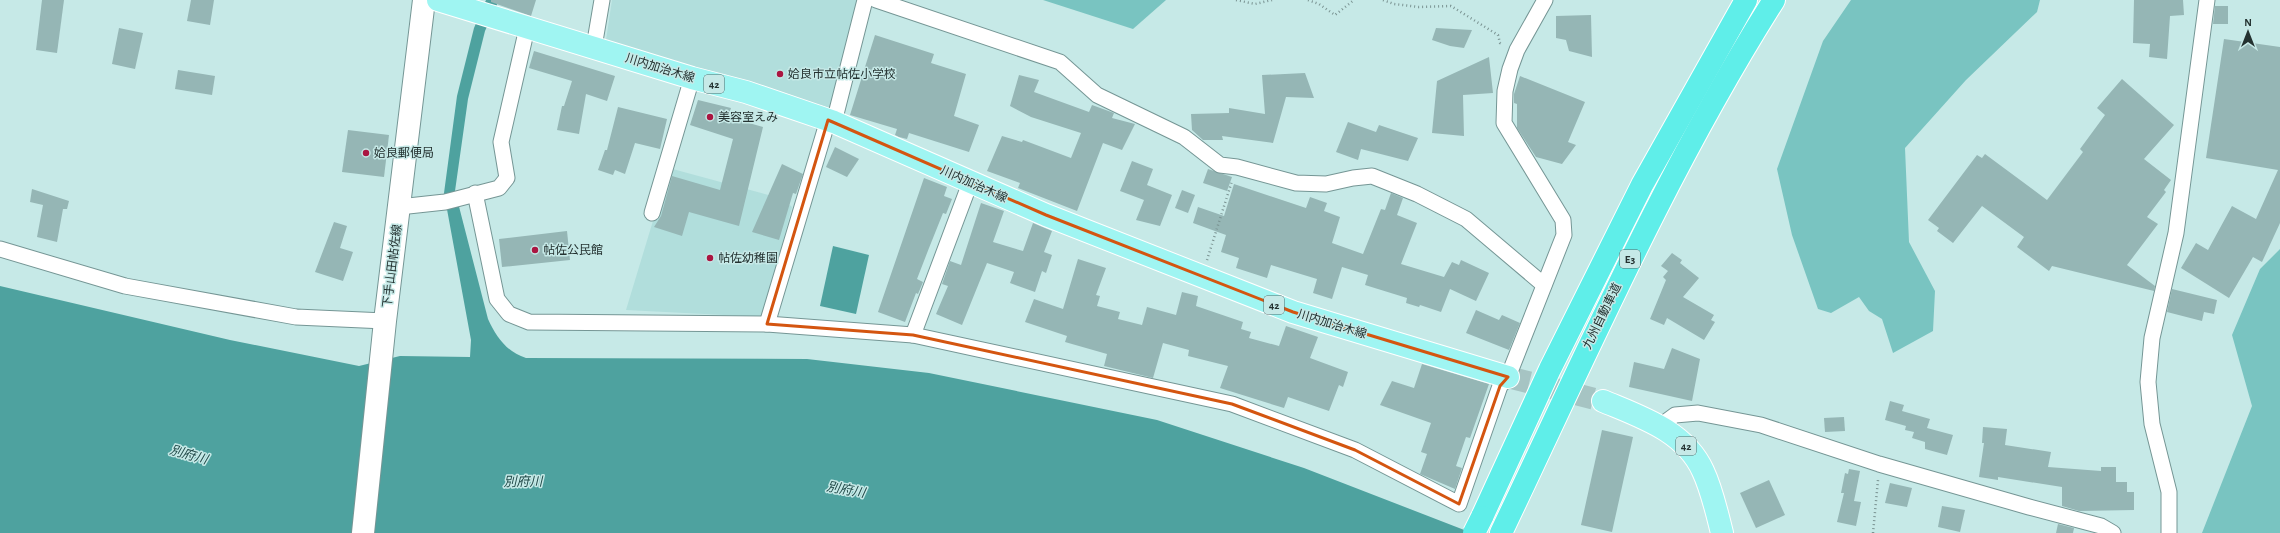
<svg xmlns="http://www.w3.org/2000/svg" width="2280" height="533" font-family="'Alegreya Sans','Noto Sans JP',sans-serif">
	<rect width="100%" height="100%" fill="#c6e9e7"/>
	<!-- built -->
	<g fill="#b1dedc">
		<path d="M612,0H859L833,109L606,40Z"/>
		<path d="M669,168L783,199L792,207L763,317L626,310Z"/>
	</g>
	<!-- green -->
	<g fill="#79c4c1">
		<path d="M1043,0H1166L1133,29Z"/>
		<path d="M1851,0H2040L2037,12L1966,80L1905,148L1909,242L1935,291L1933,331L1893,353L1882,319L1869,311L1859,297L1831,313L1818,309L1792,235L1777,169L1823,41Z"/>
		<path d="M2280,249V533H2202L2252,406L2232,335L2260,269Z"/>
	</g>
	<!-- water -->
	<g fill="#4ea29f">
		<path d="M486,0H499L485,31L468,99L455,191L488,319C496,337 507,352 526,358L807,359L929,373L1157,420L1304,468L1472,533H0V286L230,340L359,366L400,356L470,357L471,340L444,193L457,96L474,28Z"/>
		<path d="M833,246L869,255L856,314L820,306Z"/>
	</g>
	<!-- building -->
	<g fill="#95b6b5">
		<path d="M42,0H64L57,53L36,50Z"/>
		<path d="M191,0H214L210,25L187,21Z"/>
		<path d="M491,0H536L531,16L491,2Z"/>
		<path d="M2134,0H2183L2184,15L2170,16L2167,59L2149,57L2150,44L2133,43Z"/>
		<path d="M2215,6H2228V24H2213Z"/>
		<path d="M1591,15L1592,57L1569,51L1566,40L1556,38V16Z"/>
		<path d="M119,28L143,33L135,69L112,64Z"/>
		<path d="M1436,28L1472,30L1464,48L1450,46L1432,40Z"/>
		<path d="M875,35L934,54L931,63L966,74L954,116L979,125L969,152L909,133L907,139L899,137L895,135L897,129L850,115Z"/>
		<path d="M2224,39L2280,47V223L2262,262L2253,257L2229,298L2181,268L2196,243L2208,250L2232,206L2256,219L2278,170L2206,158Z"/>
		<path d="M534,51L615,76L607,101L586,94L579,134L557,130L562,106H564L572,81L529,68Z"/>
		<path d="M1489,57L1493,93L1463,95L1464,136L1432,133L1437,81Z"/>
		<path d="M178,70L215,76L212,95L175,89Z"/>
		<path d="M1305,73L1314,98L1286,97L1273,143L1222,136L1223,140H1203L1192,130L1191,114L1229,113V108L1265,114L1262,75Z"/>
		<path d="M1019,75L1039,80L1034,92L1089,112L1092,105L1114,113L1112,118L1135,124L1122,150L1103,143L1077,211L1018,188L1020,183L987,171L1002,136L1022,142L1023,140L1071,158L1081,133L1031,117L1010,106Z"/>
		<path d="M1520,76L1585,102L1568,142L1576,145L1562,164L1536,157L1517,128V104L1514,103V94Z"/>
		<path d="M2122,79L2174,125L2144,159L2171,180L2164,190L2166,192L2147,217L2158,224L2127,265L2155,286L2154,291L2052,266L2049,271L2017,247L2024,237L1982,206L1953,243L1937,231L1939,228L1928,220L1977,155L1982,158L1985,154L2047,200L2083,152L2080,149L2105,115L2097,108Z"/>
		<path d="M698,100L731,108L728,117L763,127L739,226L689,212L682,236L654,227L661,216L672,176L720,190L733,139L690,125Z"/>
		<path d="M618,107L667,119L660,149L635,143L625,174L615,170L613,175L598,170L605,150H607Z"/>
		<path d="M1348,122L1376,132L1379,125L1418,138L1408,161L1361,149L1358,160L1336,152Z"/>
		<path d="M348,130L389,135L384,177L342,172Z"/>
		<path d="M835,147L859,159L847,177L826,167Z"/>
		<path d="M1132,161L1153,169L1147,185L1172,195L1160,226L1136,220L1144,200L1120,191Z"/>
		<path d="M782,164L803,174L796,194L793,193L779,240L752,232Z"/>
		<path d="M1208,169L1232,177L1227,191L1203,183Z"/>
		<path d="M924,178L947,187L944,196L952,199L946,214L943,213L929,248L917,279L923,282L918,294L916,293L905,322L878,312Z"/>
		<path d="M1234,184L1306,208L1310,197L1327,203L1324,211L1340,217L1332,243L1363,254L1381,209L1385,210L1391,193L1403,198L1397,215L1417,223L1401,264L1444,277L1452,262L1459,265L1461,260L1489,273L1476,301L1450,289L1441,312L1420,305L1419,307L1406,303L1407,298L1365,285L1368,275L1342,267L1332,299L1313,293L1317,279L1271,265L1267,278L1236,268L1239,258L1221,252L1226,235L1193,223L1198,207L1224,216Z"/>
		<path d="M32,189L69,201L67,209H63L57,242L37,237L43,205L30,202Z"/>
		<path d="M1182,190L1195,195L1188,213L1175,208Z"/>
		<path d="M981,203L1004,211L993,242L1023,251L1033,223L1052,231L1044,252L1052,255L1046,273L1042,271L1035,292L1010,283L1014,272L987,263L962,325L936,314L948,286L942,284L950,261L961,265Z"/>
		<path d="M334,222L347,226L340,248L353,252L343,281L315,272Z"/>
		<path d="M567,231L570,260L502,267L499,239Z"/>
		<path d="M1672,253L1682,260L1680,263L1699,278L1683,297L1714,315L1711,320L1715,322L1704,340L1667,318L1664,325L1650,319L1666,280L1663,277L1668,271L1661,266Z"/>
		<path d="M1078,259L1106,268L1096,295L1100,296L1097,306L1120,312L1118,319L1142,325L1147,307L1176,315L1182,292L1198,296L1196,306L1243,322L1241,329L1251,332L1249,338L1279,346L1286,326L1318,337L1310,358L1348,372L1343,387L1339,385L1329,411L1288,397L1284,408L1220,388L1228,366L1188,356L1189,350L1163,343L1153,378L1104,366L1107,354L1065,342L1067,336L1025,322L1034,299L1063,309Z"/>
		<path d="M2172,289L2217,300L2214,314L2204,312L2202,321L2167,312Z"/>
		<path d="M1476,310L1499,320L1502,315L1520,323L1509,350L1466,333Z"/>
		<path d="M1672,348L1700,359L1692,401L1629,387L1634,362L1664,369Z"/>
		<path d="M1422,364L1489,384L1470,438L1466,437L1456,466L1462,468L1455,489L1420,474L1427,454L1421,452L1431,423L1380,405L1392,381L1414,388Z"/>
		<path d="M1890,401L1904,405L1902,411L1930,419L1927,428L1953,435L1947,455L1925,449V442L1912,438L1914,432L1905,430L1906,426L1885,420Z"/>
		<path d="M1844,417L1845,431L1825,432L1824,418Z"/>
		<path d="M1983,427L2007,429L2005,445L2051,452L2048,467L2101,471V467H2116V482H2127V492H2134V510L2079,511L2062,506V487L1998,477V480L1979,477L1984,443H1982Z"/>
		<path d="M1602,430L1633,437L1612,532L1581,525Z"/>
		<path d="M1849,469L1860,471L1854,501L1861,502L1856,526L1837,522L1844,493H1841L1845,473L1848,474Z"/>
		<path d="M1769,480L1785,515L1756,528L1740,493Z"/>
		<path d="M1890,483L1912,488L1907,507L1885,503Z"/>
		<path d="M1942,506L1965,510L1960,532L1938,527Z"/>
		<path d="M2058,524L2074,528L2073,533H2056Z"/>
	</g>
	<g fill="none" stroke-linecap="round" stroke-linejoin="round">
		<!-- primary-tunnel -->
		<path stroke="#a6c4c3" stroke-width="22" stroke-dasharray="22 11" stroke-linecap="butt" d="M1508,377L1603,401"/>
		<!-- minor casing -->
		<g stroke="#759695" stroke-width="17">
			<g id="minor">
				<path d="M876,0L1060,62L1097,95L1184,137L1220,165L1237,167L1296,183L1326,184L1353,178L1372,176L1417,194L1466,219L1544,285"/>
				<path d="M594,47L602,0"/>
				<path d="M834,122L865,0"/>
				<path d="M475,193L497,299L509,314L529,322L767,324L913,335L1232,404L1355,450L1459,504L1500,386L1508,377L1564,235L1563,220L1504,123L1505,91L1510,69L1517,50L1545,0"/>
				<path d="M399,207L445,202L499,188L507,178L501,142L527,28"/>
				<path d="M652,213L692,78"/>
				<path d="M0,249L125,286L296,317L385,321"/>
				<path d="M767,324L828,120"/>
				<path d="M913,335L970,183"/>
				<path d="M1660,426L1675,415L1698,413L1761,425L1879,464L2029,507L2101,526L2113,533"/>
				<path d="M2169,533V492L2152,424L2148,382L2152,338L2176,233L2207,0"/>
			</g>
		</g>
		<!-- secondary casing -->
		<g stroke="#759695" stroke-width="24">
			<path id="secondary" d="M363,533L385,321L424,0"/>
		</g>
		<!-- primary casing -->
		<g stroke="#fff" stroke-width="24">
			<g id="primary">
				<path d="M438,0L692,78L746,92L834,122L1046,215L1293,312L1508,377"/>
				<path d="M1603,401C1641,417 1685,431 1703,471C1712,490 1717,513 1722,533"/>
			</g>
		</g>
		<!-- motorway casing -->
		<g stroke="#fff" stroke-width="24">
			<g id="motorway">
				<path d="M1482,517L1550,369L1642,185L1746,0"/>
				<path d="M1501,533C1587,353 1667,169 1774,0"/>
			</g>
		</g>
		<!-- path -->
		<g stroke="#7a9392" stroke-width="2.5" stroke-dasharray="1 3" stroke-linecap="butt">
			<path d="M1236,0L1255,4L1272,0"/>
			<path d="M1308,0L1319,4L1335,15L1354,0"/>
			<path d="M1383,0L1394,4L1419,7L1451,6L1498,35L1500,43L1503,44"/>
			<path d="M1207,260L1232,181"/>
			<path d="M1873,533L1878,480"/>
		</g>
		<!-- minor -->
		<use href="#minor" stroke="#fff" stroke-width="15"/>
		<!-- secondary -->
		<use href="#secondary" stroke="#fff" stroke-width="22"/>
		<!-- primary -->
		<use href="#primary" stroke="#9ff5f2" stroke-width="22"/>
		<!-- motorway -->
		<use href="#motorway" stroke="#5feee9" stroke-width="22"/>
		<!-- motorway-bridge casing -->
		<g stroke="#fff" stroke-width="24" stroke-linecap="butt">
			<path id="motorway-bridge" d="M1474,533L1482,517"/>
		</g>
		<!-- motorway-bridge -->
		<use href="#motorway-bridge" stroke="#5feee9" stroke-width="22"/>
	</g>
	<!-- marked area -->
	<path fill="none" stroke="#d45510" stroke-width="3" stroke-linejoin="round" d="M828,120L1046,215L1293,312L1508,377L1500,386L1459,504L1355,450L1232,404L913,335L767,324Z"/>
	<!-- markers -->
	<g fill="#aa1541" stroke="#c6e9e7" stroke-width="1.5">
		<circle cx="780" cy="74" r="4"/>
		<circle cx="710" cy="117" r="4"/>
		<circle cx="366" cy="153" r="4"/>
		<circle cx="535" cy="250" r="4"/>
		<circle cx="710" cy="258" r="4"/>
	</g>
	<g text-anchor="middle" stroke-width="3" stroke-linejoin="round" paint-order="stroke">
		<!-- shield labels -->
		<g fill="#c6e9e7" stroke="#556968" stroke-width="1">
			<rect x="704" y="75" width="20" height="18" rx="3"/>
			<rect x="1620" y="250" width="20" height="18" rx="3"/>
			<rect x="1264" y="296" width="20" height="18" rx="3"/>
			<rect x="1676" y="437" width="20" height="18" rx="3"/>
		</g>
		<g font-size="11" font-weight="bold" fill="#243231">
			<text x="714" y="88">42</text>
			<text x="1630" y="263">E3</text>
			<text x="1274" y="309">42</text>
			<text x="1686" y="450">42</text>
		</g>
		<!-- street labels -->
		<g font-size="12" fill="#243231" stroke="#c6e9e7">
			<text transform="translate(660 68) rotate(17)" y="4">川内加治木線</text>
			<text transform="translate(974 184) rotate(24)" y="4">川内加治木線</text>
			<text transform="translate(392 266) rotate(-83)" y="4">下手山田帖佐線</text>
			<text transform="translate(1602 316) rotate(-64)" y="4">九州自動車道</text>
			<text transform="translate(1332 324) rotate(17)" y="4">川内加治木線</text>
		</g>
		<!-- poi labels -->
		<g font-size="12" fill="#243231" stroke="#c6e9e7" text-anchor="start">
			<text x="788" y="78">姶良市立帖佐小学校</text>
			<text x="718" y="121">美容室えみ</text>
			<text x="374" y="157">姶良郵便局</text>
			<text x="543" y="254">帖佐公民館</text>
			<text x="718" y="262">帖佐幼稚園</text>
		</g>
		<!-- water labels -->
		<g font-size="13" font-style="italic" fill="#224a49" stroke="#c6e9e7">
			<text transform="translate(189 454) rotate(16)" y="5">別府川</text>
			<text transform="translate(523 481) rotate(-1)" y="5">別府川</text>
			<text transform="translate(846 489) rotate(10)" y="5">別府川</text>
		</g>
	</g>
	<!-- north arrow -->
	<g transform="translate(2248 32)" stroke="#c6e9e7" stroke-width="3" paint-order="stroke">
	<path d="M0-3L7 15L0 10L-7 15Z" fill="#243231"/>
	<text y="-6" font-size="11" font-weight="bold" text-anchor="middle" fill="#243231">N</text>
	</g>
</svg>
